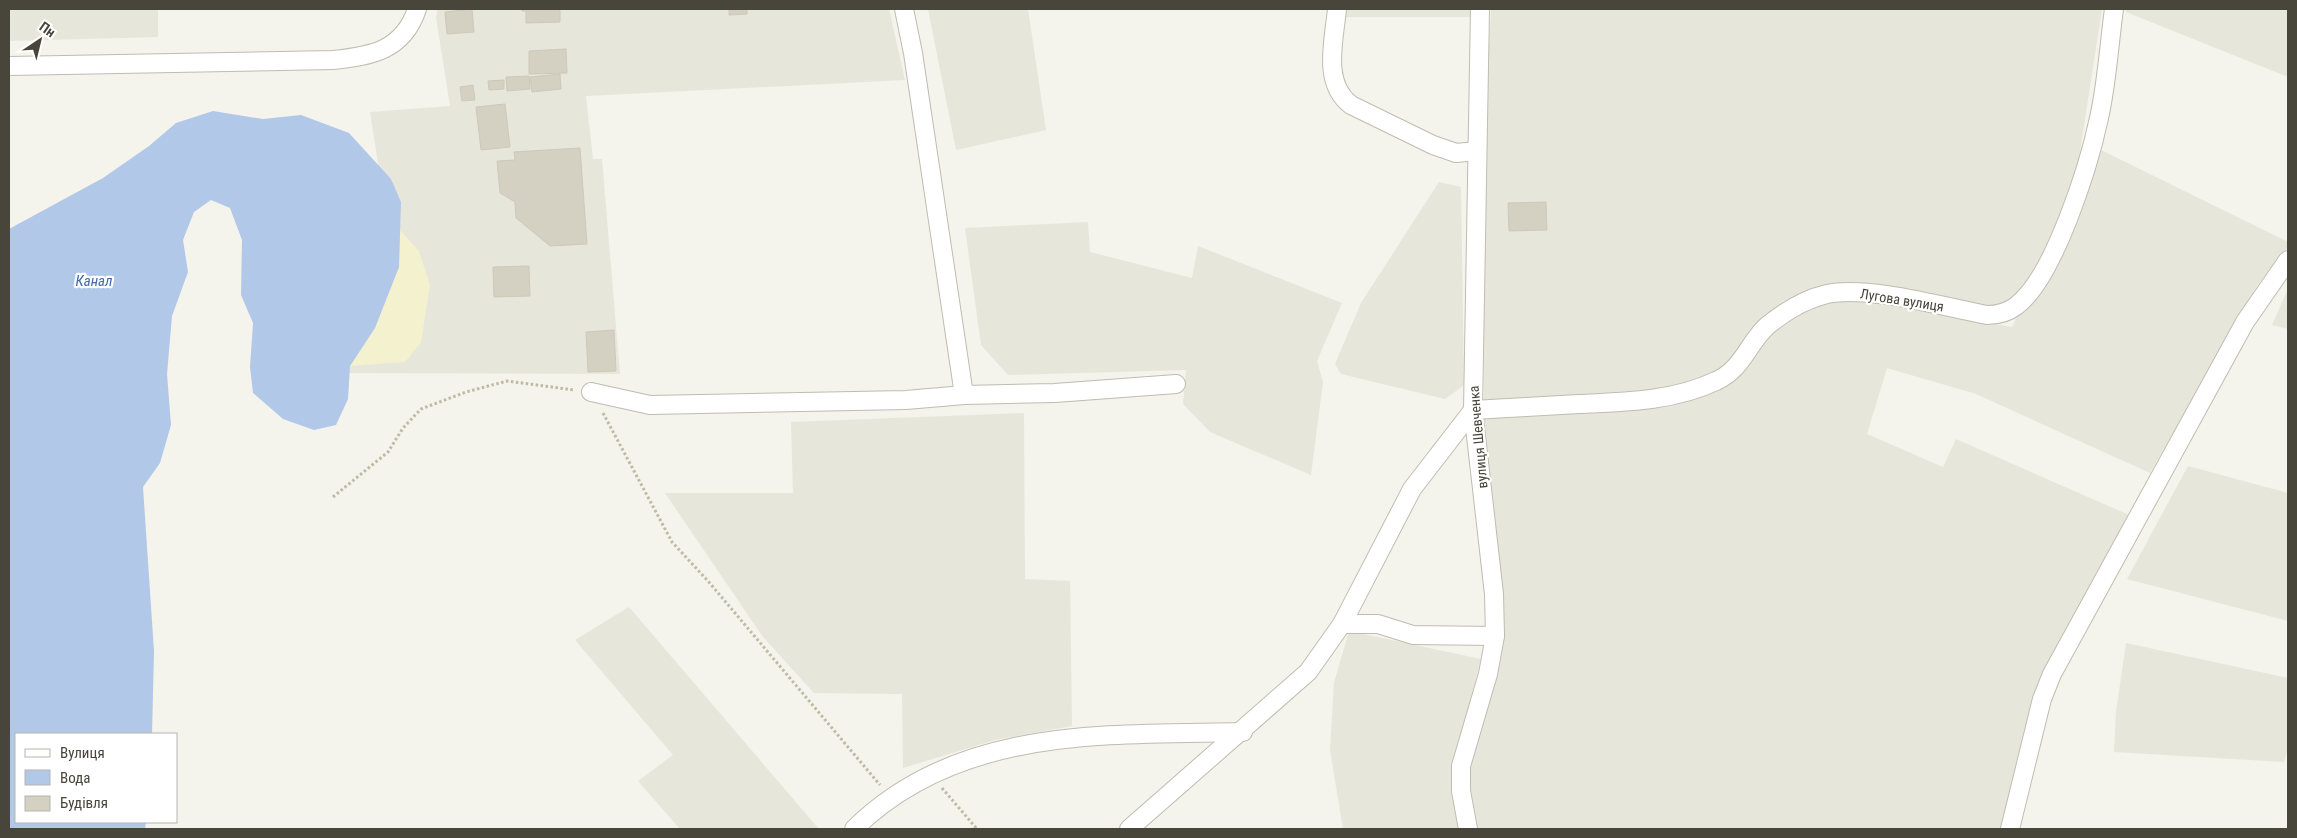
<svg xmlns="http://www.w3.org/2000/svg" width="2297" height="838" font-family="'Roboto Condensed',sans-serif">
	<rect width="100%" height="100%" fill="#f4f3ec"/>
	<!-- residential -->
	<g fill="#e7e6db">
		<path d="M9,9H158V37L9,41Z"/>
		<path d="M438,9H889L905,80L586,96L593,159H602L620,374L333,373L379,169L370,112L450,106L436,17Z"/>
		<path d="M928,9H1028L1046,130L956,150Z"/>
		<rect x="1329" y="9" width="142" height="8"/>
		<path d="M1491,9H2102L2077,171L2043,263L2026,288L2007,303L1994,307L1977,305L1850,283L1817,287L1784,301L1755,326L1734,357L1716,373L1674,388L1484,401V144Z"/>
		<path d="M2127,9H2288V77L2126,12Z"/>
		<path d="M2099,149L2288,242V247L2258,284L2150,473L1976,394L1887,368L1867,434L1943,467L1956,439L2129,515L2080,607L2003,829H1475L1469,790L1468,765L1486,714L1498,662L1503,601L1483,480L1480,421L1485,413L1656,406L1728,385L1776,328L1798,312L1828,299L1876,302L2012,327Z"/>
		<path d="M1439,182L1461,187L1464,385L1445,399L1341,374L1335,364L1361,303Z"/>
		<path d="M1088,222L1090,252L1192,278L1198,246L1342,303L1317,361L1323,382L1311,475L1210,432L1183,404L1186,370L1008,375L981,345L965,228Z"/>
		<path d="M2288,289V329L2272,325Z"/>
		<path d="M1024,413L1025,579L1070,581L1072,726L995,740L903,768L902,694L814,693L763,637L665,493H793L791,422Z"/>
		<path d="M2188,466L2288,493V621L2127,579Z"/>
		<path d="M629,607L819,829H680L638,781L673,755L575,640Z"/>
		<path d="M1349,631L1481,659L1451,773L1459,829H1343L1330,750L1334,683Z"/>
		<path d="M2126,643L2288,678V748L2284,762L2114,752L2116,712Z"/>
	</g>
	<!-- sand -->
	<path fill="#f3f1ce" d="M400,230L419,251L430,285L421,343L405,362L350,366L375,328L399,267Z"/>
	<!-- water -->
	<path fill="#b1c8e9" d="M213,111L263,119L301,115L349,133L391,179L401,202L399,267L375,328L350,366L348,399L336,425L314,430L283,419L253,393L250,367L253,323L241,295L242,240L230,208L211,200L194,212L183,240L188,272L172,316L167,374L171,425L160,463L143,487L154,651L152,734H16V822H146L145,829H9V229L103,178L149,146L176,123Z"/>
	<!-- building -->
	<g fill="#d4d1c3" stroke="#cec9b7">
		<path d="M472,9L474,32L447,34L445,12Z"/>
		<path d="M522,9H560V22L526,23V11H522Z"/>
		<path d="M729,9H747V14L729,15Z"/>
		<path d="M566,49L567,73L529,74V51Z"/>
		<path d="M560,74L561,89L532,92L530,77Z"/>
		<path d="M529,76L530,89L507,91L506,77Z"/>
		<path d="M504,80V89L489,90L488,81Z"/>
		<path d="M473,85L475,100L462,101L460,87Z"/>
		<path d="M505,104L510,147L481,150L476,107Z"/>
		<path d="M580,148L587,244L550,246L516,218L515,202L500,193L497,161L515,160L514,152Z"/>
		<path d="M1546,202L1547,230L1509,231L1508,203Z"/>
		<path d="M529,266L530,296L494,297L493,267Z"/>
		<path d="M614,330L616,371L588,372L586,332Z"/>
	</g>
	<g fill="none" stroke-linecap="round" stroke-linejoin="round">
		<!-- minor casing -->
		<g stroke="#bfbcb0" stroke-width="20">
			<g id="minor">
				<path d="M904,9L913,53L964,395L1055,393L1176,384"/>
				<path d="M1337,9C1334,41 1322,83 1351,105L1433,145L1456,153L1477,151"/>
				<path d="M9,66L333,60C371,56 403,51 417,9"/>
				<path d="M591,392L650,405L906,400L964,395"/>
				<path d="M1342,624L1412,489L1473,410C1508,408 1544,406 1579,404C1625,402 1674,401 1716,381C1743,369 1748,343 1767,326C1784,312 1805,299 1827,294C1867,285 1945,307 1987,315C1998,315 2007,313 2016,306C2054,278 2089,165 2099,118C2107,83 2109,45 2114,9"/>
				<path d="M854,829C958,726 1107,735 1243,732"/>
				<path d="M1129,829L1308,672L1342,624H1378L1413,635L1495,636"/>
				<path d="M1468,829L1461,791V766L1488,674L1495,636L1494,594L1473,410L1480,9"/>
				<path d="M2010,829L2042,699L2052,674L2245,322L2288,260"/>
			</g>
		</g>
		<!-- path -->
		<g stroke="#bfbaa3" stroke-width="3" stroke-dasharray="2.5 2.5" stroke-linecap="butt">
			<path d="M603,413L672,542L708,581L880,785"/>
			<path d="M333,497L388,452L403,428L421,409L466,392L507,381L574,390"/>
			<path d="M942,788L977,829"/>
		</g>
		<!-- minor -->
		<use href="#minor" stroke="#fff" stroke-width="18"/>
	</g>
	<g text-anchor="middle" stroke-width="4.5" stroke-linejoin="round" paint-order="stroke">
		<!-- street labels -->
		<g font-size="14" fill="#48453a" stroke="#fff">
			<text transform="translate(1902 300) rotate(9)" y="5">Лугова вулиця</text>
			<text transform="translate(1478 437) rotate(-95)" y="5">вулиця Шевченка</text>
		</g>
		<!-- water labels -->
		<g font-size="15" font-style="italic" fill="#4069a7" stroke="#fff">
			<text x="94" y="286">Канал</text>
		</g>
	</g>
	<!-- border -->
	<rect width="2297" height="838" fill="none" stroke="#48453a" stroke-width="20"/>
	<!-- legend -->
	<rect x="15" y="733" width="162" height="90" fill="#ffffff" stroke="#b6b5b0"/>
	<rect x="25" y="749" width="25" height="8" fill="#ffffff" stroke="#b6b5b0"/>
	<text x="60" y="758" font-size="15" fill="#48453a">Вулиця</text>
	<rect x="25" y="770" width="25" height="15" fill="#b1c8e9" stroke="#b6b5b0"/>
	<text x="60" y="783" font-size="15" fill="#48453a">Вода</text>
	<rect x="25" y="796" width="25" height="15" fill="#d4d1c3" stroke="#b6b5b0"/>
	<text x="60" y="808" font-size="15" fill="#48453a">Будівля</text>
	<!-- north arrow -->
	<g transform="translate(40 40) rotate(35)" stroke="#ffffff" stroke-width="4" paint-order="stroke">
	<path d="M0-4L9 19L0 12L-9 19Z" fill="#48453a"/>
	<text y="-8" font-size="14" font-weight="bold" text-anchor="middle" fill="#48453a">Пн</text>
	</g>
</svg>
